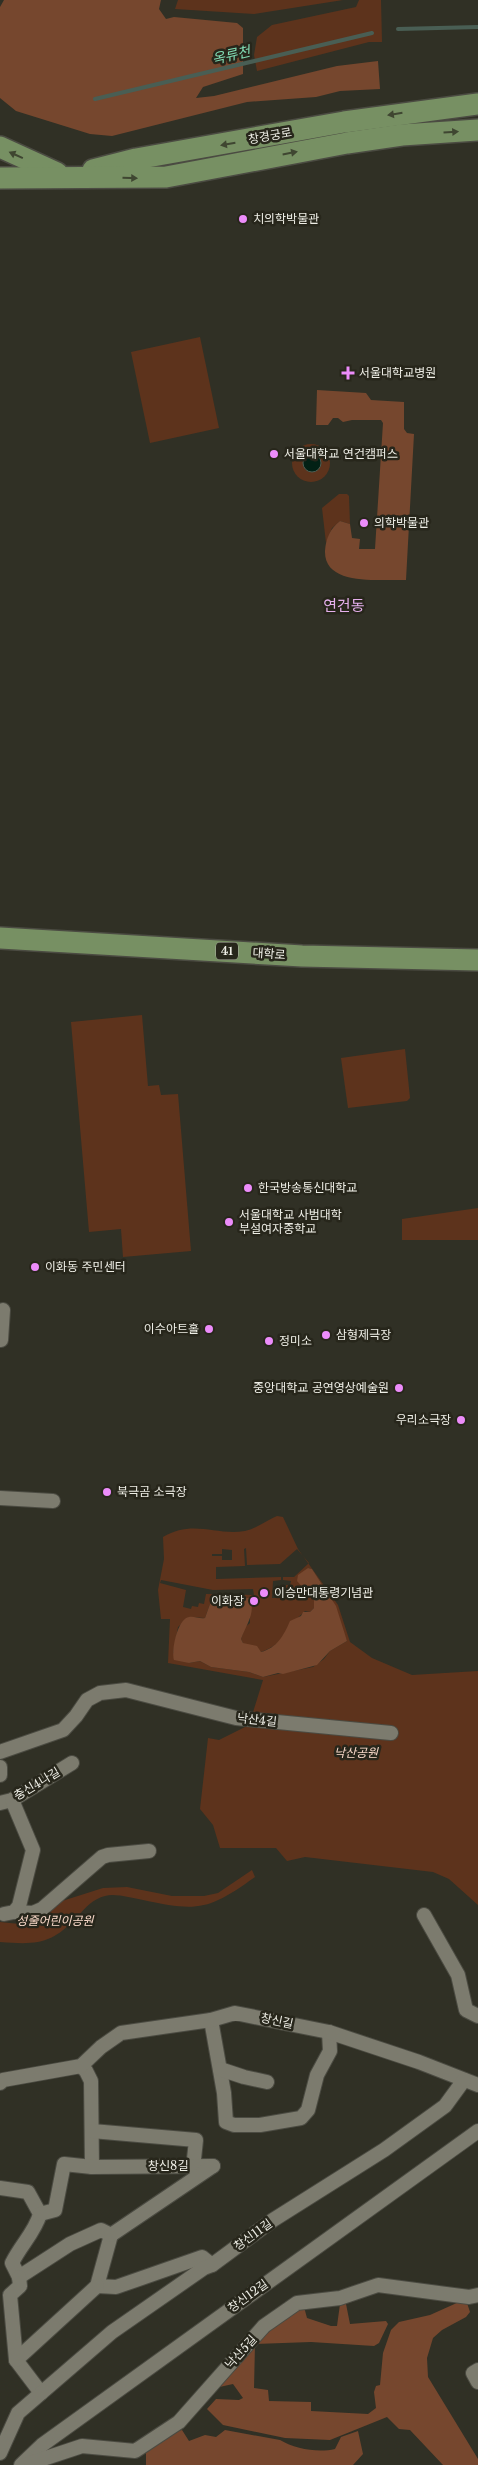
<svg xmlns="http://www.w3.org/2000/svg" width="478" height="2465" font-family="'Libre Baskerville','Noto Sans KR',serif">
	<rect width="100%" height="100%" fill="#303025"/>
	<!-- green -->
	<g fill="#5d331c" fill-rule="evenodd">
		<path d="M178,0H343L254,14L175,9Z"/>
		<path d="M359,0H381L382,42H369L257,71L254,55L257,37L272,25L356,7Z"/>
		<path d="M200,337L219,428L150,443L131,352Z"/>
		<circle cx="311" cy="463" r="19"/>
		<path d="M339,494H347L349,496L350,524L340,521L332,528L326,543L322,508Z"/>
		<path d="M142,1015L148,1086L159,1085L161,1095L178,1094L191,1251L123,1257L121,1229L89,1232L71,1022Z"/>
		<path d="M405,1049L410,1098L407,1101L348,1108L341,1058Z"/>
		<path d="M478,1208V1240H402V1219Z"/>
		<path d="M277,1516L283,1517L298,1549L338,1605L350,1642L372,1658L412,1675L478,1671V1905L449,1879L433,1872L305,1857L287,1861L276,1848H220L213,1825L200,1809L208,1738L219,1740L249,1725L263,1680L168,1663L170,1619H161L158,1590L164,1559L163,1537C193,1519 216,1536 245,1531C255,1529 268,1520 277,1516ZM246,1548L247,1565L280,1564L297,1549L309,1563L294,1577H283V1580L291,1581L290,1585H286V1598H272L273,1581L281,1580V1577L216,1579V1567L245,1566L244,1549ZM222,1549L232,1550V1560H222V1556H212V1554H222ZM308,1568L312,1569L323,1586L347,1641L330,1651L324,1659L313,1667L263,1677L249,1672L211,1667L200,1661L189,1663L173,1653L178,1627L189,1617L205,1618L210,1604L217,1598H250V1623L245,1627L241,1639L243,1643L261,1652C271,1649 286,1639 287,1628L305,1611L310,1612L314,1608V1590L304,1589L301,1584ZM161,1580L213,1590L253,1589L254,1595L206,1594L204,1604L199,1603L198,1607L192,1606L191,1609L183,1607L186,1590L160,1583Z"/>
		<path d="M252,1870L255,1877C209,1910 198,1912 143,1900C132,1898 115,1893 105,1896C93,1899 86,1907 78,1916C52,1944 38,1945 0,1942V1922L29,1925L59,1902L103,1888L127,1887L172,1896H204L218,1893Z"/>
	</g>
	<!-- forest -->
	<g fill="#76472e">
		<path d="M4,0H161L159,9L166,19L174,17L237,23L243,28V74L203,87L196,98L214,96L337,66L378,61L380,89L340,91L316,97L247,102L112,136L90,134L16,111L0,98V7Z"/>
		<path d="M317,390L366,393L371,400L404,402V429L407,433L414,434L406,580C382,579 324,587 325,551C326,538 330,529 340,521L350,524L352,538L360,539L359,549H375L383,423L381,420H352L343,422L338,418H333L328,425H316Z"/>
		<path d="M308,1568L312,1569L336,1606L347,1641L330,1651L317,1665L283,1674L278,1673L263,1677L249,1672L211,1667L200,1661L189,1663L174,1660C171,1652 177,1619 189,1617C194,1616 199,1619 205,1618L210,1604L217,1598H250C256,1613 246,1625 241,1639L243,1643L257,1646L261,1652C277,1648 284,1635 290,1621L301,1616L303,1612H310L314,1608V1591L304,1589L297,1581L298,1575Z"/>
		<path d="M459,2302L467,2303L470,2312L466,2317L442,2330L433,2338L427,2358L428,2377L478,2459V2465H443L410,2430L399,2429L387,2417L330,2440L285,2438L223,2425L207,2409L216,2399L239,2400L243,2398L233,2384L215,2388V2383H208L243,2344L295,2308L304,2307L307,2318L331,2326H337L340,2304H346L350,2324L386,2321L388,2324L379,2343L374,2346L311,2342L255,2344L254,2388L268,2390L269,2401L311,2402V2411L368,2414L376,2408L374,2392L376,2386L380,2385L383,2353L391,2330L399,2322L430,2315Z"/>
		<path d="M182,2430L189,2441L205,2435L216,2437L225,2430L280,2440C295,2449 318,2453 335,2449L341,2437L358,2431L363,2454L353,2465H146V2448L173,2432Z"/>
	</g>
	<!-- water -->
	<circle fill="#022115" stroke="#495e54" cx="312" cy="463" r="9"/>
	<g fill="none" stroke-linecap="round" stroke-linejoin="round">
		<!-- stream -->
		<g stroke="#495e54" stroke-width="4">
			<path d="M398,29L478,27"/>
			<path d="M95,99L372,33"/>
		</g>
		<!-- minor casing -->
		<g stroke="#4b4b42" stroke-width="16">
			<g id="minor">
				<path d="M1,1340L3,1310"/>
				<path d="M0,1498L53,1501"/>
				<path d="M0,1752L63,1730L76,1716L87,1700L100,1693L126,1690L236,1718L391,1733"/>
				<path d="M0,1767V1775"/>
				<path d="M0,1803L12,1800L72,1763"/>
				<path d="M14,1912L33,1913L42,1909L102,1857L108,1855L149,1851"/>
				<path d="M4,1914L14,1912L19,1906L33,1850L12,1800"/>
				<path d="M424,1915L458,1975L466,2010L478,2016"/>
				<path d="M211,2020L224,2093L226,2122L234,2125H260L301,2118L308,2110L317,2075L330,2051L329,2032"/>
				<path d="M81,2066L86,2071L91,2081L92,2167"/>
				<path d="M220,2069L244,2077L267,2082"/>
				<path d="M0,2083L3,2080L81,2066L101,2047L121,2033L211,2020L235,2013L329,2032L419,2062L478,2085"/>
				<path d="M92,2131L196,2140L194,2159"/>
				<path d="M0,2188L28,2192L40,2214C35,2232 20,2246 12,2263L19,2277L70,2244L101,2230L111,2235L97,2286L116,2287L202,2257L212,2265"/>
				<path d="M40,2214L55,2210L64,2164L92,2167L213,2166"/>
				<path d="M111,2235L213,2166"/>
				<path d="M19,2277L20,2286L10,2295L16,2360L41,2393"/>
				<path d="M16,2360L97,2286"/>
				<path d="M478,2370L473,2373L478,2382"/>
				<path d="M0,2453L18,2413L112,2332L204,2268L212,2265L273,2220L384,2150L445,2106L464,2080"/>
				<path d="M21,2465L42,2445L478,2131"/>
				<path d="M25,2465L82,2446L135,2451L179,2422L264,2326L297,2303L340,2298L378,2285L469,2297L478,2295"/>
			</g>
		</g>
		<!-- primary casing -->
		<g stroke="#4b4b42" stroke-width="24">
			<g id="primary">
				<path d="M0,147L57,173"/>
				<path d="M93,170L136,159L344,122L478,104"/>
				<path d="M0,178L166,177L347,143L402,135L478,130"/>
				<path d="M0,938L302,956L478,960"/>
			</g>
		</g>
		<!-- minor -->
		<use href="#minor" stroke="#7c7b6e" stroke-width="14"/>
		<!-- primary -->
		<use href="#primary" stroke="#779063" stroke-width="21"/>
	</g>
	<!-- one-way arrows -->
	<defs><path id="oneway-solid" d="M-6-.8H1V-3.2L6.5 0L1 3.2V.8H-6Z" transform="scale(1.25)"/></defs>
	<g fill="#3f4631">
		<use href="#oneway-solid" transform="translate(395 114) rotate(171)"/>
		<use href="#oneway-solid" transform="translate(451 132) rotate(-4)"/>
		<use href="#oneway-solid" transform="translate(228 144) rotate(170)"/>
		<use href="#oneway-solid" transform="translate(290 153) rotate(-11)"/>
		<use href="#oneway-solid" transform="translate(16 155) rotate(-156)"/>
		<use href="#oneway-solid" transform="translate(130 178) rotate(1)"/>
	</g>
	<!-- markers -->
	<g fill="#ec8cfa" stroke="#27261b" stroke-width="2">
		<circle cx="243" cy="219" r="5"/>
		<path d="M345.5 365.5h5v5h5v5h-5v5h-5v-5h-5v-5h5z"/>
		<circle cx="274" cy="454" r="5"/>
		<circle cx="364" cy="523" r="5"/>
		<circle cx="248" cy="1188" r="5"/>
		<circle cx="229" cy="1222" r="5"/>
		<circle cx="35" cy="1267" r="5"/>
		<circle cx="209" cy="1329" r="5"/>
		<circle cx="326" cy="1335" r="5"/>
		<circle cx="269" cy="1341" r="5"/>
		<circle cx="399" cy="1388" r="5"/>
		<circle cx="461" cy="1420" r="5"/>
		<circle cx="107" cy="1492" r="5"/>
		<circle cx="264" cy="1593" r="5"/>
		<circle cx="254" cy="1601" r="5"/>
	</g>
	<g text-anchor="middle" stroke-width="5" stroke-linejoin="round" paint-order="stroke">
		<!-- shield labels -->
		<rect fill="#27261b" stroke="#b2b2a9" stroke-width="1" x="216" y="942.5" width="22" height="17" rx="4"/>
		<g font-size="11" font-weight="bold" fill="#eeeee6">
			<text x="227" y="955">41</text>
		</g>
		<!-- street labels -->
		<g font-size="12" fill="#eeeee6" stroke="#27261b">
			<text transform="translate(270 136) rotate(-10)" y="4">창경궁로</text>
			<text transform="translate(269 954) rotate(4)" y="4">대학로</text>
			<text transform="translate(257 1720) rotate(6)" y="4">낙산4길</text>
			<text transform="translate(37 1784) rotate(-31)" y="4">충신4나길</text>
			<text transform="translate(277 2021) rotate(12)" y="4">창신길</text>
			<text x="168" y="2170">창신8길</text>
			<text transform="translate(253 2235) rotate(-36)" y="4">창신11길</text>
			<text transform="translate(248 2296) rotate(-36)" y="4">창신12길</text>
			<text transform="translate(241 2352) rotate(-48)" y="4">낙산5길</text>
		</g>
		<!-- poi labels -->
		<g font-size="12" fill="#eeeee6" stroke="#27261b" text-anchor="start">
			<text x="253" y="223">치의학박물관</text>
			<text x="359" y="377">서울대학교병원</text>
			<text x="284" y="458">서울대학교 연건캠퍼스</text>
			<text x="374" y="527">의학박물관</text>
			<text x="258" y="1192">한국방송통신대학교</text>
			<text x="239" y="1219">서울대학교 사범대학<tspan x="239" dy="14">부설여자중학교</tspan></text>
			<text x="45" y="1271">이화동 주민센터</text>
			<text x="199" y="1333" text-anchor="end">이수아트홀</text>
			<text x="336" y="1339">삼형제극장</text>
			<text x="279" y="1345">정미소</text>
			<text x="389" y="1392" text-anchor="end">중앙대학교 공연영상예술원</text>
			<text x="451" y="1424" text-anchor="end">우리소극장</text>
			<text x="117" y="1496">북극곰 소극장</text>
			<text x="274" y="1597">이승만대통령기념관</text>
			<text x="244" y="1605" text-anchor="end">이화장</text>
		</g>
		<!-- park labels -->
		<g font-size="12" font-style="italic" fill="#fadaca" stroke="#27261b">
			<text x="356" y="1757">낙산공원</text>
			<text x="55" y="1925">성줄어린이공원</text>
		</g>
		<!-- water labels -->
		<g font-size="14" font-style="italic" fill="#81dcb4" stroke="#27261b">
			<text transform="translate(231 55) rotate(-13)" y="5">옥류천</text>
		</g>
		<!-- quarter labels -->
		<g font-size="15" fill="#e5b0ec" stroke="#27261b">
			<text x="344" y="611">연건동</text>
		</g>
	</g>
</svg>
